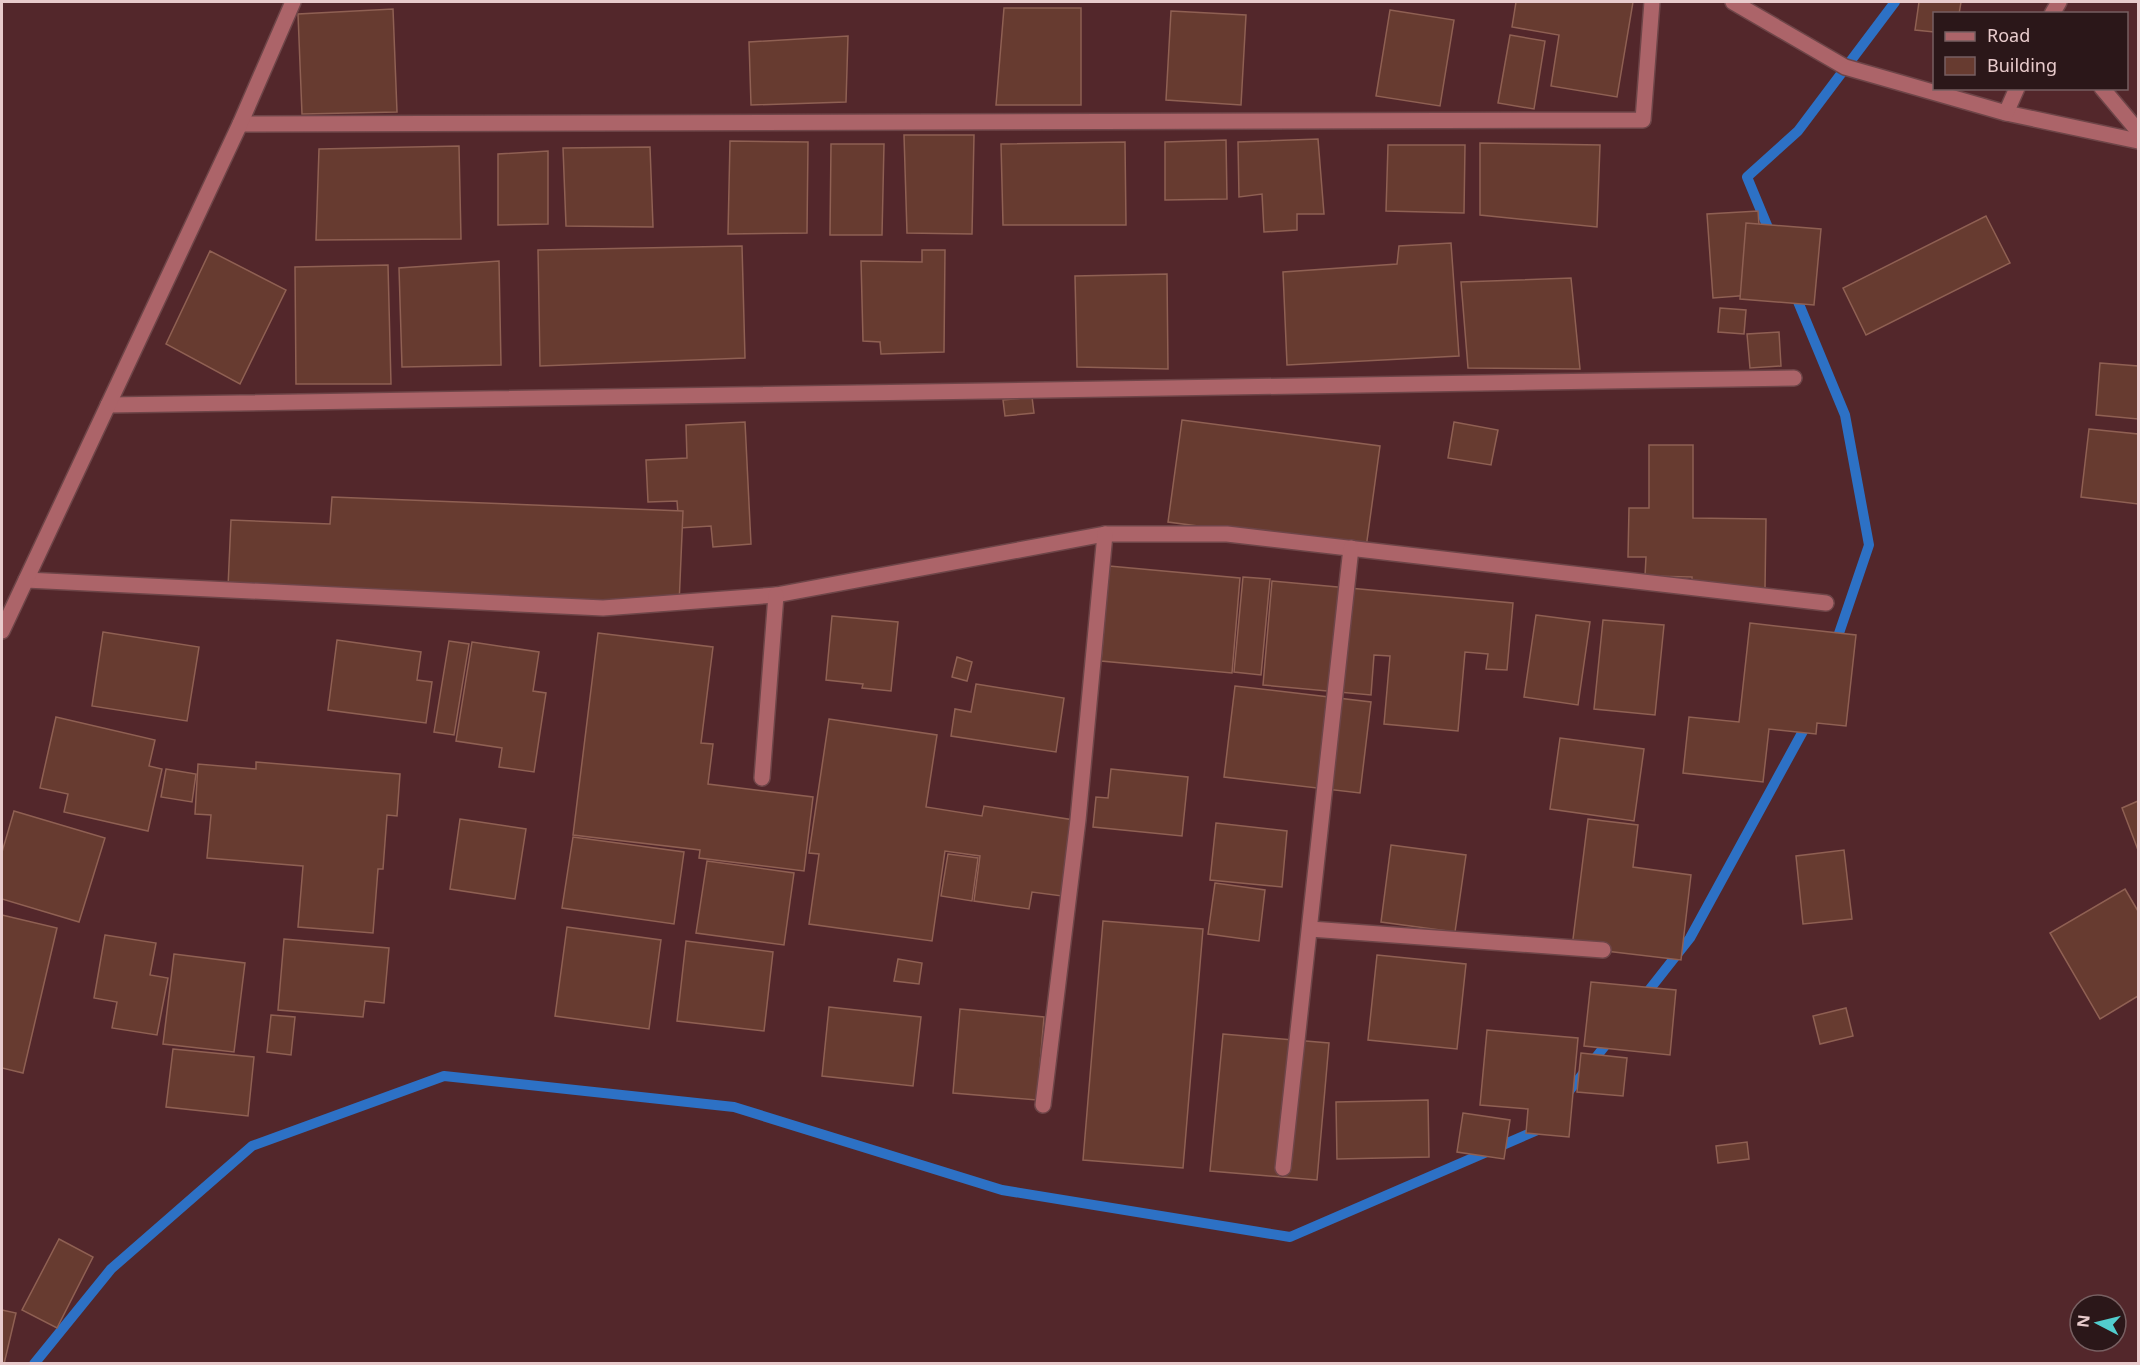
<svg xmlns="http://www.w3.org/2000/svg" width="2140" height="1365" font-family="'Noto Sans',sans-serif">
	<rect width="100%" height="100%" fill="#53272b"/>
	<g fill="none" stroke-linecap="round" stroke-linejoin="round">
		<!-- stream -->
		<g stroke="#2d71c5" stroke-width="10">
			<path d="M1771,235L1747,177L1798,131L1895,2"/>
			<path d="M1794,292L1845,415L1869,545L1835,645"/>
			<path d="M1642,999L1690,938L1808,722"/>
			<path d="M1566,1095L1612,1037"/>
			<path d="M34,1364L111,1269L252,1146L444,1076L734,1107L1002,1190L1290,1237L1540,1129"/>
		</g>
	</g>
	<!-- building -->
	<g fill="#673b30" stroke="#8f6053" stroke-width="1.5">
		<path d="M1516,2H1633L1617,97L1551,86L1559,35L1512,27Z"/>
		<path d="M1919,2H1961L1959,14H1934V32L1915,30Z"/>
		<path d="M1004,8H1081V105H996Z"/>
		<path d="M393,9L397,112L302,114L298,14Z"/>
		<path d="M1390,10L1454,20L1440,106L1376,96Z"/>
		<path d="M1171,11L1246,15L1241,105L1166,100Z"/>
		<path d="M1510,35L1545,41L1534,109L1498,103Z"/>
		<path d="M848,36L846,102L751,105L749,42Z"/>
		<path d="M904,135H974L972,234L907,233Z"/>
		<path d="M1318,139L1324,214H1297V230L1264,232L1262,194L1239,197L1238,142Z"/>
		<path d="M1226,140L1227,199L1165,200V142Z"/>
		<path d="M730,141L808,142L807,233L728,234Z"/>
		<path d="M1125,142L1126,225H1003L1001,144Z"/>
		<path d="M1480,143L1600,145L1597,227L1480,215Z"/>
		<path d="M831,144H884L882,235H830Z"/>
		<path d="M1388,145H1465L1464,213L1386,211Z"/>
		<path d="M459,146L461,239L316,240L319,149Z"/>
		<path d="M650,147L653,227L566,226L563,148Z"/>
		<path d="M548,151V224L498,225V154Z"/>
		<path d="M1758,211L1764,294L1713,298L1707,214Z"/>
		<path d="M1986,216L2010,263L1866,335L1843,288Z"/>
		<path d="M1746,223L1821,229L1814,305L1740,299Z"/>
		<path d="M1451,243L1459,356L1287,365L1283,272L1397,264L1399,246Z"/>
		<path d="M742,246L745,358L540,366L538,250Z"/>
		<path d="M922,250H945L944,352L881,354L880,342L863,341L861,261L922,262Z"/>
		<path d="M210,251L286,290L240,384L166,344Z"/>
		<path d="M499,261L501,365L402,367L399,268Z"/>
		<path d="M388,265L391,384H296L295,267Z"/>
		<path d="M1167,274L1168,369L1077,367L1075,276Z"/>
		<path d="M1571,278L1580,369L1468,368L1461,282Z"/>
		<path d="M1720,308L1746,310L1744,334L1718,332Z"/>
		<path d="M1779,332L1781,366L1750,368L1747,334Z"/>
		<path d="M2100,363L2138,366V419L2096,415Z"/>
		<path d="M1032,397L1034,413L1005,416L1003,400Z"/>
		<path d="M1182,420L1380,446L1366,548L1168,522Z"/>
		<path d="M745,422L751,544L713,547L711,526L679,528L677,501L648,502L646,460L687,458L686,425Z"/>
		<path d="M1454,422L1498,430L1491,465L1448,458Z"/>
		<path d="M2089,429L2138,434V504L2081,497Z"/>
		<path d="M1649,445H1693V518L1766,519L1765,589H1692V577L1645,576L1646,557H1628L1629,508H1649Z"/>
		<path d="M332,497L683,511L679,605L228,587L231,520L330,524Z"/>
		<path d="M1109,566L1240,578L1232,673L1101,661Z"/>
		<path d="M1243,577L1270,579L1261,675L1234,672Z"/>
		<path d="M1272,581L1513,603L1507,670L1486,669L1488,654L1465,652L1458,731L1384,724L1390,656L1374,655L1371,695L1263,685Z"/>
		<path d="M1536,615L1590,622L1578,705L1524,697Z"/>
		<path d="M832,616L898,622L891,691L862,688L863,684L826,680Z"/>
		<path d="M1603,620L1664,625L1655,715L1594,709Z"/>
		<path d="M1750,623L1856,635L1846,726L1817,723L1816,734L1769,729L1763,782L1683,773L1689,717L1739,722Z"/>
		<path d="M103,632L199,647L187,721L92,706Z"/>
		<path d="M598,633L713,647L701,743L713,744L708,784L813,797L804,871L699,858L700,850L573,835Z"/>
		<path d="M337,640L421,652L417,680L432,682L426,723L328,710Z"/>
		<path d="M449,641L469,644L454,735L434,732Z"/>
		<path d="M472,642L539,652L533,691L546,693L534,772L499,767L502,748L456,741Z"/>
		<path d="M957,657L972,662L967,681L952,677Z"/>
		<path d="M976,684L1064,698L1056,752L951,736L955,709L971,712Z"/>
		<path d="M1235,686L1371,702L1360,793L1224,777Z"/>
		<path d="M56,717L155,740L149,766L162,769L148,831L64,812L68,794L40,788Z"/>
		<path d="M829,719L937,735L926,807L982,816L984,806L1074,820L1062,896L1032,892L1029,909L974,901L980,856L945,851L932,941L809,924L819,854L809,853Z"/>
		<path d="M1560,738L1644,749L1634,821L1550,809Z"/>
		<path d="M256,762L400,774L397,816L387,815L383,869H378L373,933L298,927L303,866L207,858L211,815L195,814L198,764L256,769Z"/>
		<path d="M166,769L196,774L192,802L161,797Z"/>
		<path d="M1111,769L1188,777L1182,836L1093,827L1096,797L1108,798Z"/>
		<path d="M2138,801V850L2122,808Z"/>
		<path d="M14,811L105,838L79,922L2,899V852Z"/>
		<path d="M460,819L526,829L515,899L450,889Z"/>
		<path d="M1588,819L1638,825L1633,867L1691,875L1681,960L1572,947Z"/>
		<path d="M1216,823L1287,831L1282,887L1210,880Z"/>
		<path d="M573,837L684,852L674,924L562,908Z"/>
		<path d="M1391,845L1466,855L1455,932L1381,922Z"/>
		<path d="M1844,850L1852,919L1803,924L1796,856Z"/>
		<path d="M948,854L978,858L972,901L941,896Z"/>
		<path d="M707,861L794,873L784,945L696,933Z"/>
		<path d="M1215,883L1265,890L1259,941L1208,934Z"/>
		<path d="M2125,889L2138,911V996L2100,1019L2050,933Z"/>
		<path d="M2,915L57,928L23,1073L2,1068Z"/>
		<path d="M1103,921L1203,929L1183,1168L1083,1160Z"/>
		<path d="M567,927L661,940L649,1029L555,1016Z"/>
		<path d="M105,935L156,943L150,975L168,978L157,1035L112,1028L117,1002L94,998Z"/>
		<path d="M284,939L389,948L384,1003L365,1001L363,1017L278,1010Z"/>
		<path d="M686,941L773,952L764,1031L677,1021Z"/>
		<path d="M174,954L245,963L234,1052L163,1044Z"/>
		<path d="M1377,955L1466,964L1457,1049L1368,1040Z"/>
		<path d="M898,959L922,963L919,984L894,981Z"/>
		<path d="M1591,982L1676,990L1670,1055L1584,1046Z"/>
		<path d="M829,1007L921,1017L913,1086L822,1076Z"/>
		<path d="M1846,1008L1853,1036L1820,1044L1813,1016Z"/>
		<path d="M960,1009L1044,1017L1037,1100L953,1093Z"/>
		<path d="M271,1015L295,1017L291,1055L267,1052Z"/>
		<path d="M1487,1030L1578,1038L1569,1137L1526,1133L1528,1109L1480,1105Z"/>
		<path d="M1223,1034L1329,1043L1317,1180L1210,1171Z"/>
		<path d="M173,1049L254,1057L248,1116L166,1107Z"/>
		<path d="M1581,1053L1627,1058L1623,1096L1577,1092Z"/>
		<path d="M1428,1100L1429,1157L1337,1159L1336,1102Z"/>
		<path d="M1463,1113L1510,1120L1504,1159L1457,1152Z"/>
		<path d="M1747,1142L1749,1159L1718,1163L1716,1146Z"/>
		<path d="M59,1239L93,1257L57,1328L22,1310Z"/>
		<path d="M2,1310L16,1313L4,1364H2Z"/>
	</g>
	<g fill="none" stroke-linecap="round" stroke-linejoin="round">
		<!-- minor casing -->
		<g stroke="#6e4548" stroke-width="18">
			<g id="minor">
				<path d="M1733,2L1845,67L2006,113L2138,141"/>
				<path d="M2052,14L2059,2"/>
				<path d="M2102,88L2138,131"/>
				<path d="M2006,113L2017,88"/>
				<path d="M240,124L1643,120L1652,2"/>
				<path d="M108,405L1794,378"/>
				<path d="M26,580L603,608L776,595L1105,534H1227L1826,603"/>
				<path d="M2,631L240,124L293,2"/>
				<path d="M762,778L776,595"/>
				<path d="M1310,929L1603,950"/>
				<path d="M1043,1105L1078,820L1105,534"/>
				<path d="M1283,1168L1351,548"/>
			</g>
		</g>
		<!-- minor -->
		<use href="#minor" stroke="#ac6469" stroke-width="15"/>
	</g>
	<!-- border -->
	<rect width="2140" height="1365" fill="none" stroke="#e8cbcc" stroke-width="6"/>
	<!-- legend -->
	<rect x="1933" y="12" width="195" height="78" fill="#2b1719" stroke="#775f61" stroke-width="1.5"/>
	<rect x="1945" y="32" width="30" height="9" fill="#ac6469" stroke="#775f61" stroke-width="1.5"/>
	<text x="1987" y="42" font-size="18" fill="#e8cbcc">Road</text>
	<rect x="1945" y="57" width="30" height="18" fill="#673b30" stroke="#775f61" stroke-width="1.5"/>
	<text x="1987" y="72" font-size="18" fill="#e8cbcc">Building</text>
	<!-- north arrow -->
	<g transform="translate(2098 1323) rotate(277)"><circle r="28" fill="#2b1719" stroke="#775f61" stroke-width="1.5"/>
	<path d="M0-4.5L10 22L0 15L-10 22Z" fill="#52cdce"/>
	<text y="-9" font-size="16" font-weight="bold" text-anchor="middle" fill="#e8cbcc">N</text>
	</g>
</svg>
